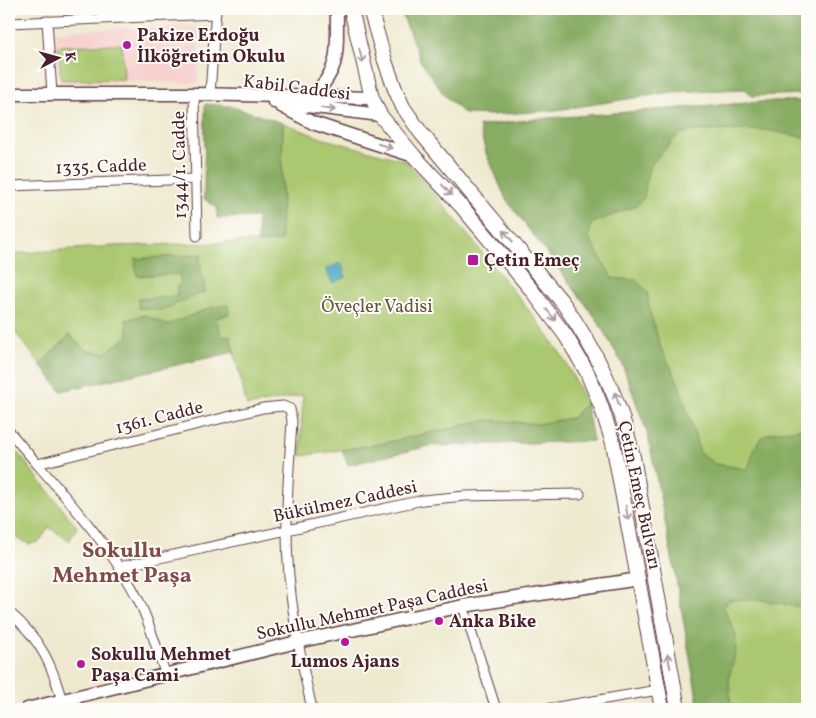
<svg xmlns="http://www.w3.org/2000/svg" width="816" height="718" font-family="Vollkorn,serif">
	<rect width="100%" height="100%" fill="#fdfcf7"/>
	<filter id="ink" filterUnits="userSpaceOnUse"><feTurbulence type="fractalNoise" baseFrequency=".02" numOctaves="2"/><feDisplacementMap in="SourceGraphic" scale="10" xChannelSelector="R" yChannelSelector="G"/><feConvolveMatrix kernelMatrix="1 2 1 2 8 2 1 2 1" color-interpolation-filters="sRGB"/></filter>
	<filter id="wash" filterUnits="userSpaceOnUse"><feTurbulence type="fractalNoise" baseFrequency=".0096" numOctaves="4" result="noise"/><feDisplacementMap in="SourceGraphic" scale="20" xChannelSelector="R" yChannelSelector="G"/><feGaussianBlur stdDeviation="1.12" result="paint"/><feColorMatrix in="noise" values="0 0 0 0 0 0 0 0 0 0 0 0 0 0 0 0 0 1.4 0 .05"/><feComposite in="paint" operator="in"/></filter>
	<g filter="url(#wash)">
		<rect width="100%" height="100%" fill="#eee9cf"/>
		<!-- built -->
		<path fill="#f7d0cd" d="M177,26L198,27V84L150,81L59,83L56,31Z"/>
		<!-- green -->
		<g fill="#aac86f" stroke="#7a744d">
			<path d="M122,44L124,79L61,80L58,46Z"/>
			<path d="M775,101H807V709H699L675,572L648,435L622,363L596,318L506,199L486,153L479,126L537,119Z"/>
			<path d="M283,123L321,138L406,161L433,192L535,318L563,357L586,403L572,418L538,424L487,420L380,444L300,456L303,395L247,406L234,352L61,391L9,324V254L114,246L281,241Z"/>
			<path d="M9,442L77,527L69,541L49,527L39,542L29,544L9,534Z"/>
		</g>
		<!-- forest -->
		<g fill="#87ac62" stroke="#686646">
			<path d="M400,9H807V94L752,96L745,89L673,92L557,110L492,115L464,114L445,96L421,62Z"/>
			<path d="M775,101H807V138L766,130L691,131L679,134L654,161L648,171L644,198L635,206L591,224L589,238L612,278L636,280L647,291L650,312L661,348L679,384L700,453L715,464L747,469C752,461 752,452 757,444C766,426 792,434 807,426V607L791,606L762,600H728L724,608L736,635L735,655L729,677L731,709H699L675,572L648,435L622,363L596,318L506,199L486,153L479,126L537,119Z"/>
			<path d="M205,104L230,106L283,123L281,241L258,243L257,217L217,218V207L204,199Z"/>
			<path d="M202,254L200,261L205,292L162,310L139,308L138,299L177,296V287L180,286V274L137,276L135,259Z"/>
			<path d="M228,305L229,314L216,318L222,337L230,335L234,352L61,391L40,364L70,335L85,350L105,353L128,336L126,320L145,315L167,325L212,307Z"/>
			<path d="M586,403L593,441L430,446L348,465L342,450L380,444L487,420L538,424L572,418Z"/>
		</g>
		<!-- water -->
		<path fill="#48a7c7" stroke="#496379" d="M341,263L346,277L332,283L326,269Z"/>
	</g>
	<g filter="url(#ink)">
		<g fill="none" stroke-linecap="round" stroke-linejoin="round">
			<!-- street casing -->
			<g stroke="#633d44" stroke-width="11">
				<g id="street">
					<path d="M47,21L52,93"/>
					<path d="M9,23L215,14"/>
					<path d="M194,94L197,236"/>
					<path d="M210,94L216,9"/>
					<path d="M9,186L195,179"/>
					<path d="M9,431C52,483 109,541 139,601C150,624 157,649 165,673"/>
					<path d="M37,464L263,408L283,406L290,409L292,421C290,458 286,495 287,532C287,592 299,651 312,709"/>
					<path d="M119,567L423,500L465,496L580,494"/>
					<path d="M463,606L496,709"/>
					<path d="M9,612C42,640 54,668 64,709"/>
					<path d="M546,709L658,690"/>
				</g>
			</g>
			<!-- secondary casing -->
			<g stroke="#633d44" stroke-width="15">
				<g id="secondary">
					<path d="M9,94H194L372,98"/>
					<path d="M313,96C343,65 336,49 337,9"/>
					<path d="M274,102L380,115"/>
					<path d="M281,106L313,123L414,156"/>
					<path d="M27,709L297,642L463,606L639,579"/>
				</g>
			</g>
			<!-- primary casing -->
			<g stroke="#633d44" stroke-width="16">
				<g id="primary">
					<path d="M351,9L372,98L380,115L414,156L462,207L530,288L566,336L587,372L601,406L613,443L662,709"/>
					<path d="M370,9L385,61L395,89L403,107L421,133L563,303C597,352 620,398 633,457L678,709"/>
				</g>
			</g>
			<!-- street -->
			<use href="#street" stroke="#fff" stroke-width="9"/>
			<!-- secondary -->
			<use href="#secondary" stroke="#fff" stroke-width="12"/>
			<!-- primary -->
			<use href="#primary" stroke="#fff" stroke-width="14"/>
		</g>
		<!-- one-way arrows -->
		<defs><path id="oneway-shaft" d="M-6 0H5M1.5-3L5.5 0L1.5 3" fill="none" stroke-width="1.6" stroke-linecap="round" stroke-linejoin="round" transform="scale(1.25)"/></defs>
		<g stroke="#ae9aa0">
			<use href="#oneway-shaft" transform="translate(361 56) rotate(76)"/>
			<use href="#oneway-shaft" transform="translate(328 109) rotate(7)"/>
			<use href="#oneway-shaft" transform="translate(385 146) rotate(17)"/>
			<use href="#oneway-shaft" transform="translate(447 190) rotate(47)"/>
			<use href="#oneway-shaft" transform="translate(508 236) rotate(-130)"/>
			<use href="#oneway-shaft" transform="translate(551 315) rotate(52)"/>
			<use href="#oneway-shaft" transform="translate(617 399) rotate(-109)"/>
			<use href="#oneway-shaft" transform="translate(627 513) rotate(80)"/>
			<use href="#oneway-shaft" transform="translate(669 661) rotate(-100)"/>
		</g>
	</g>
	<!-- markers -->
	<g fill="#b5179e" stroke="#fdfcf7" stroke-width="2">
		<circle cx="127" cy="45" r="5"/>
		<rect x="467" y="254" width="12" height="12" rx="2.5"/>
		<circle cx="439" cy="621" r="5"/>
		<circle cx="345" cy="642" r="5"/>
		<circle cx="81" cy="664" r="5"/>
	</g>
	<g text-anchor="middle" stroke-width="4" stroke-linejoin="round" paint-order="stroke">
		<!-- poi labels -->
		<g font-size="18" font-weight="bold" fill="#4a1f2b" stroke="#fdfcf7" text-anchor="start">
			<text x="137" y="41">Pakize Erdoğu<tspan x="137" dy="21">İlköğretim Okulu</tspan></text>
			<text x="484" y="266">Çetin Emeç</text>
			<text x="449" y="627">Anka Bike</text>
			<text x="91" y="660">Sokullu Mehmet<tspan x="91" dy="21">Paşa Cami</tspan></text>
			<text x="345" y="667" text-anchor="middle">Lumos Ajans</text>
		</g>
		<!-- street labels -->
		<g font-size="18" fill="#4a1f2b" stroke="#fdfcf7">
			<text transform="translate(297 87) rotate(7)" y="6">Kabil Caddesi</text>
			<text transform="translate(179 165) rotate(-91)" y="6">1344/1. Cadde</text>
			<text transform="translate(101 166) rotate(-2)" y="6">1335. Cadde</text>
			<text transform="translate(159 417) rotate(-14)" y="6">1361. Cadde</text>
			<text transform="translate(640 495) rotate(78)" y="6">Çetin Emeç Bulvarı</text>
			<text transform="translate(345 501) rotate(-12)" y="6">Bükülmez Caddesi</text>
			<text transform="translate(372 609) rotate(-12)" y="6">Sokullu Mehmet Paşa Caddesi</text>
		</g>
		<!-- park labels -->
		<g font-size="18" fill="#67523f" stroke="#fdfcf7">
			<text x="377" y="312">Öveçler Vadisi</text>
		</g>
		<!-- district labels -->
		<g font-size="22" font-weight="bold" fill="#824b48" stroke="#fdfcf7">
			<text x="122" y="557">Sokullu<tspan x="122" dy="25">Mehmet Paşa</tspan></text>
		</g>
	</g>
	<!-- margin -->
	<rect width="816" height="718" fill="none" stroke="#fdfcf7" stroke-width="30"/>
	<!-- north arrow -->
	<g transform="translate(58 58) rotate(84)" stroke="#fdfcf7" stroke-width="4" paint-order="stroke">
	<path d="M0-4L9 19L0 12L-9 19Z" fill="#4a1f2b"/>
	<text y="-8" font-size="14" font-weight="bold" text-anchor="middle" fill="#4a1f2b">K</text>
	</g>
</svg>
